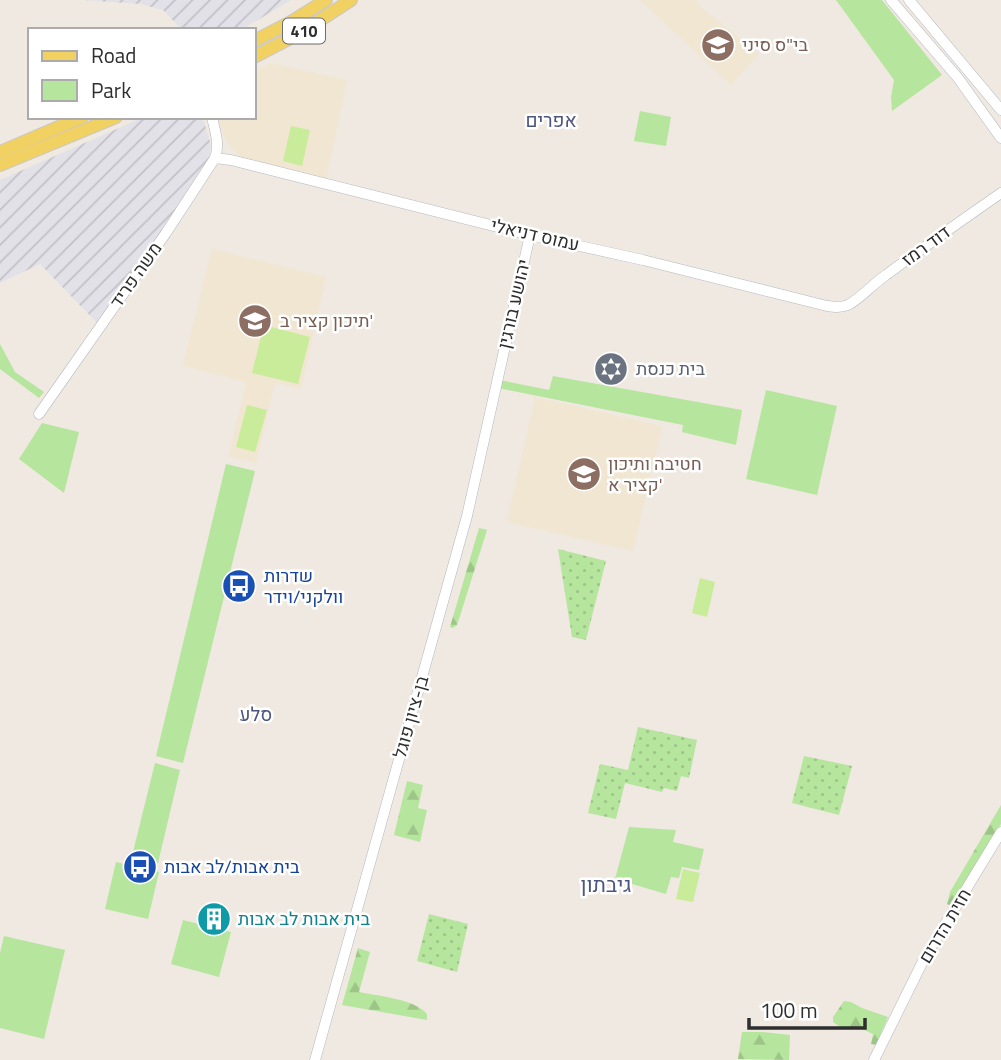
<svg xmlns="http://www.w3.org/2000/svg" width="1001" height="1060" font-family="'Titillium Web',Heebo,sans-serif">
	<defs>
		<pattern id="industrial-furrows" width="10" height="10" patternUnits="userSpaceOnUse" patternTransform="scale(1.75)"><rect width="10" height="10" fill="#e3e1e8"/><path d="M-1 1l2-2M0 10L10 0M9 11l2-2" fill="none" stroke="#c3c1c7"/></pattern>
		<pattern id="grass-dots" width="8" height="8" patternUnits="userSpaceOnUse" patternTransform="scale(1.75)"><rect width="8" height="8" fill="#b6e59e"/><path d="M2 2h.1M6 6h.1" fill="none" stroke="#9dc588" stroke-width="1.8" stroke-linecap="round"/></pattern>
		<pattern id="forest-firs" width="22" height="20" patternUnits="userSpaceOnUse" patternTransform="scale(1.75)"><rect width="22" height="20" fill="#b6e59e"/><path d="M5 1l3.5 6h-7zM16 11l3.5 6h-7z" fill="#9dc588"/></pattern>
	</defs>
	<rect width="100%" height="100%" fill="#efe9e1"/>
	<!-- industrial -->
	<g fill="url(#industrial-furrows)">
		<path d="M84,0H291L241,30H182L163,10L140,4Z"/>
		<path d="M144,117H200L204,122L211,145L209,162L99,325L40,264L0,283V180Z"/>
	</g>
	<!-- education -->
	<g fill="#f0e6d1">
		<path d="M640,0H698L696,3L759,54L731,85Z"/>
		<path d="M270,63L347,80L326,180L253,162L240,156L230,147L223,134L217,117H254V71Z"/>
		<path d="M212,249L326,277L301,389L275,383L256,463L229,456L246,382L183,366Z"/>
		<path d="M535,397L662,426L633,551L507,522Z"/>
	</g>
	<!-- grass -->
	<g fill="url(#grass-dots)">
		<path d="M558,549L606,561L586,640L572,637Z"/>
		<path d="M638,727L697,740L689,778L681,776L677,791L664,788L662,792L625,783L616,819L588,813L600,764L628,770Z"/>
		<path d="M804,756L852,766L839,815L792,803Z"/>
		<path d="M429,914L468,924L457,972L417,961Z"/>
	</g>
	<!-- forest -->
	<g fill="url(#forest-firs)">
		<path d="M479,528L487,530L460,616L457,625L453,628L450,627Z"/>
		<path d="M407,781L423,785L418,808L427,810L420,842L394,835Z"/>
		<path d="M1001,805V824L952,907L947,904L950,892Z"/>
		<path d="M358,948L370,952L359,992C378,996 415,999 427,1014V1020L342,1005Z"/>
		<path d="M844,1001L851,1002L862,1008L888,1017L876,1045L871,1044L873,1034L862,1029H843L833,1022V1017Z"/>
		<path d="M742,1032H763L790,1035L789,1060L738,1059Z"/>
	</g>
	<!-- park -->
	<g fill="#b6e59e">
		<path d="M836,0H882L942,75L892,111L891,97L894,80Z"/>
		<path d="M640,111L671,117L666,146L634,141Z"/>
		<path d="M0,344L15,372L44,392L39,398L0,369Z"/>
		<path d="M553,376L742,410L736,445L682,432L683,425L498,388L500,380L549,390Z"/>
		<path d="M766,390L837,406L817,495L746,479Z"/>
		<path d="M42,423L79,432L64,493L19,459Z"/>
		<path d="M226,464L255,471L183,763L156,756Z"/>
		<path d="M155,763L180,770L158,863L132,856Z"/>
		<path d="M629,827L676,830L673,842L704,849L699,870L682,867L679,878L671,877L666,894L615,879Z"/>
		<path d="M116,862L159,872L148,919L105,909Z"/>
		<path d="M183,920L231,932L219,977L171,964Z"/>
		<path d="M4,936L65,950L44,1039L0,1028V953Z"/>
	</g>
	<!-- pitch -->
	<g fill="#c9ec9a">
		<path d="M291,126L310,130L302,166L283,161Z"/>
		<path d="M264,325L310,337L298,384L252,373Z"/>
		<path d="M247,405L267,410L255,452L236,447Z"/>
		<path d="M700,578L715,582L707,617L692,613Z"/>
		<path d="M683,869L700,873L693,902L676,899Z"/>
	</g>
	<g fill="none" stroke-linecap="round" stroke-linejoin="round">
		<!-- tertiary casing -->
		<g stroke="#b4b7c1" stroke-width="11">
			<g id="tertiary">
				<path d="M891,0L958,78L1001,138"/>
				<path d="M909,0L1001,110"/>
				<path d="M215,158L231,160L530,235L643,260L827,306C834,307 841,308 848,305C860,299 874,283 886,275C924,247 962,220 1001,193"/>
				<path d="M39,414L166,233L215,158C220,143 215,132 212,117"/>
				<path d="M315,1060L467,516L530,235"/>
				<path d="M874,1060L925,957L1001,832"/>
			</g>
		</g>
		<!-- primary casing -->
		<g stroke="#c9c9c9" stroke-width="14">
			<g id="primary">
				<path d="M254,41L291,22L326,0"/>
				<path d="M254,57L300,33L351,0"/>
				<path d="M0,152L82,117"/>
				<path d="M0,165L116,117"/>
			</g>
		</g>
		<!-- tertiary -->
		<use href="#tertiary" stroke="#fff" stroke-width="10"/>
		<!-- primary -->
		<use href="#primary" stroke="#f2d163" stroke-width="12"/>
	</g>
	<!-- icons -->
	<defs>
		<g id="school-disc" transform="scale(1.75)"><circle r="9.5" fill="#8d6e63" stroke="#fff"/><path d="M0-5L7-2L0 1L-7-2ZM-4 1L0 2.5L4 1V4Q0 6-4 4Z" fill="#fff"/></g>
		<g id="synagogue-disc" transform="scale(1.75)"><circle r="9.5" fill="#6b7280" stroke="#fff"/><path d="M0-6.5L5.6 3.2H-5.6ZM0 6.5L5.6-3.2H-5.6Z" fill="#fff"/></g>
		<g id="bus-disc" transform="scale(1.75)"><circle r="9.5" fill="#1a4fb4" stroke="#fff"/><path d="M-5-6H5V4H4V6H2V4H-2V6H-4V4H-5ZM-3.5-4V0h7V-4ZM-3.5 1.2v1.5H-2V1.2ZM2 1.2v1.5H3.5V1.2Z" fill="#fff"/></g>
		<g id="building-disc" transform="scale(1.75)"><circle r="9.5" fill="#0f9aa8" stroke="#fff"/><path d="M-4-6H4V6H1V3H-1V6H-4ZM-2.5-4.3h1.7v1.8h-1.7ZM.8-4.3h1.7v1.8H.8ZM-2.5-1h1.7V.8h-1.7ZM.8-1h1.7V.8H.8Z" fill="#fff"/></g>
	</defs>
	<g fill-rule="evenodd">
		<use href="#school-disc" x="718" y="45"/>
		<use href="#school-disc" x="255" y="321"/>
		<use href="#synagogue-disc" x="611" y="369"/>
		<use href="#school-disc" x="584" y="474"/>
		<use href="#bus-disc" x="239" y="586"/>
		<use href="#bus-disc" x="140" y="867"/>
		<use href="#building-disc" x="214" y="919"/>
	</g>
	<g text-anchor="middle" stroke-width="5" stroke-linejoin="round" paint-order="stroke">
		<!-- shield labels -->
		<rect fill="#fff" stroke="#6d6d6d" stroke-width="2" x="283" y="18.5" width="42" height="25" rx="5"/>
		<g font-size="16" font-weight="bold" fill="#2e2e2e">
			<text x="304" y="37">410</text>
		</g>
		<!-- education labels -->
		<g font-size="18" fill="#785e54" stroke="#fff" text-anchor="start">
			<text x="742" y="51">בי"ס סיני</text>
			<text x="280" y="327">תיכון קציר ב'</text>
			<text x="608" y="470">חטיבה ותיכון<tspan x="608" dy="21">קציר א'</tspan></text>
		</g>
		<!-- street labels -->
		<g font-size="18" fill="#2e2e2e" stroke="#fff">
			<text transform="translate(535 235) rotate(13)" y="6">עמוס דניאלי</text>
			<text transform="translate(926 246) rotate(-36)" y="6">דוד רמז</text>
			<text transform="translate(136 275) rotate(-55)" y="6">משה פריד</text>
			<text transform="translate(514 304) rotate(-77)" y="6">יהושע בורגין</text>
			<text transform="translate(411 717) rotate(-74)" y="6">בן-ציון פוגל</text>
			<text transform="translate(945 926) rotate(-59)" y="6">חזית הדרום</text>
		</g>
		<!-- worship labels -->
		<g font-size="18" fill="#5b616d" stroke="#fff" text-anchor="start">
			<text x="636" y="375">בית כנסת</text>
		</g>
		<!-- transit labels -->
		<g font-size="18" fill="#164399" stroke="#fff" text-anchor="start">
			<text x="264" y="582">שדרות<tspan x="264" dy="21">וולקני/וידר</tspan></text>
			<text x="164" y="873">בית אבות/לב אבות</text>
		</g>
		<!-- culture labels -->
		<g font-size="18" fill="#0d838f" stroke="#fff" text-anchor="start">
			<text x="238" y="925">בית אבות לב אבות</text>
		</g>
		<!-- neighbourhood labels -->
		<g font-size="19" fill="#4d5680" stroke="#fff">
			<text x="551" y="127">אפרים</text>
			<text x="256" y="721">סלע</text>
		</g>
		<!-- quarter labels -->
		<g font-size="21" fill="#4d5680" stroke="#fff">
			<text x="606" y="892">גיבתון</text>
		</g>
	</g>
	<!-- legend -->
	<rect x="28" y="28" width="228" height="91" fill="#ffffff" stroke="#ababab" stroke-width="2"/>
	<rect x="42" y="51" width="35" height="10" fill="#f2d163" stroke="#ababab" stroke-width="2"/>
	<text x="91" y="63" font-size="21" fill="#2e2e2e">Road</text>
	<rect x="42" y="80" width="35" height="21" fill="#b6e59e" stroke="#ababab" stroke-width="2"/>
	<text x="91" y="98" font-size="21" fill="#2e2e2e">Park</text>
	<!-- scale -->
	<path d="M749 1018v10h116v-10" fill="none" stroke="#2e2e2e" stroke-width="3.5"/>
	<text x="760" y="1018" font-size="21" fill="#2e2e2e" stroke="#ffffff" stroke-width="5" paint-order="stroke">100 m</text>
</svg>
